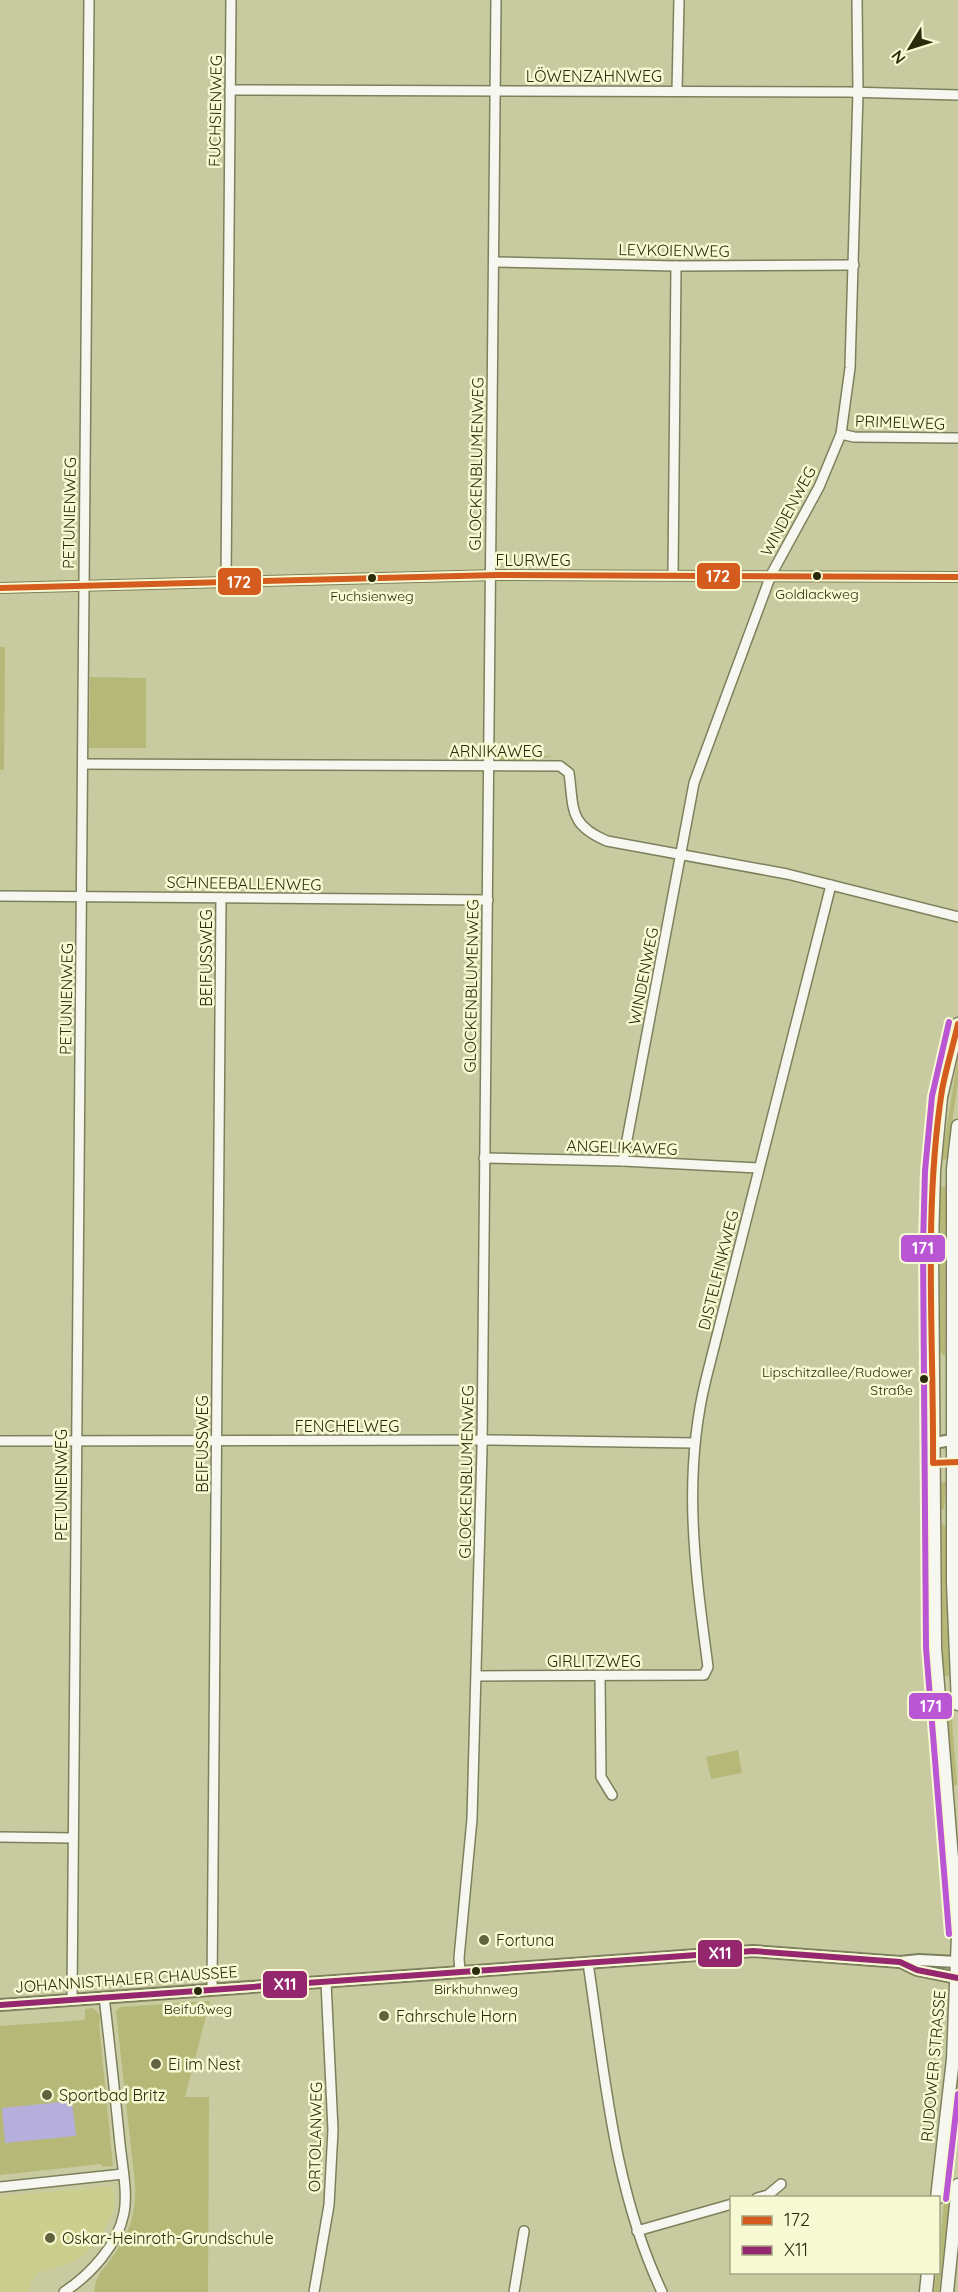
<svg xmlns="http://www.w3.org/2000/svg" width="958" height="2292" font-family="Quicksand,sans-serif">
	<rect width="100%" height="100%" fill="#c8caa0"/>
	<!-- built -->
	<path fill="#cbce8c" d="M113,2186L115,2208L104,2231L95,2244L80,2258L65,2265L38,2273L30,2283L29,2292H0V2196Z"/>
	<!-- green -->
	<g fill="#b6b878">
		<path d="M0,647H5L4,770H0Z"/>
		<path d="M90,677L146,678V748H89Z"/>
		<path d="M498,756H553L527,762L497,761Z"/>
		<path d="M958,1056V1082L947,1158L944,1160L942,1157Z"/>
		<path d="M940,1186L946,1187L945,1354L943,1356L940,1349Z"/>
		<path d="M940,1482H946L944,1510L940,1508Z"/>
		<path d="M941,1523L946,1527L949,1676H943Z"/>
		<path d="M946,1709H951L957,1784L952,1787Z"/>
		<path d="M738,1750L742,1773L711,1779L706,1757Z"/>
		<path d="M210,2001L185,2097H209L208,2292H94C96,2275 102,2272 111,2259C129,2235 137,2213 135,2183L116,2012L120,2007Z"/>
		<path d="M93,2008L100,2015L99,2025L113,2166L102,2167L101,2164L0,2175V2026L85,2020V2009Z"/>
		<path d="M958,2074V2128L939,2292H934L936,2273L938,2272L939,2248Z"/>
	</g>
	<!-- water -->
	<path fill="#b6afdc" d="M72,2101L76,2136L5,2143L2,2108Z"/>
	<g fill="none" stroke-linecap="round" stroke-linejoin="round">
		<!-- minor casing -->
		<g stroke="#7e805c" stroke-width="12">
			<g id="minor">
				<path d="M230,90L847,92L958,95"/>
				<path d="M677,91L679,0"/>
				<path d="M494,262L676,266L854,265"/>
				<path d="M841,434L854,437L958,438"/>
				<path d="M673,575L676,266"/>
				<path d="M226,582L231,0"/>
				<path d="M0,588L497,575L958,577"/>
				<path d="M83,764L560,766L569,773C574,808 568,825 607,841L787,874L958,917"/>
				<path d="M0,896L488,900"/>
				<path d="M484,1158L623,1161L758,1168"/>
				<path d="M623,1161L694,783L771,575L819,487L841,434L850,368L858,92L857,0"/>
				<path d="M0,1441L491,1440L694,1443"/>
				<path d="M477,1676L704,1675L708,1667C695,1569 682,1476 706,1379L831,885"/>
				<path d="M600,1676L601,1777L612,1795"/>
				<path d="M0,1837L73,1838"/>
				<path d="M588,1963C605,2075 613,2188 662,2292"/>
				<path d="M460,1972L459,1958L472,1819L482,1449L496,0"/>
				<path d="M212,1989L221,898"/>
				<path d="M72,1999L89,0"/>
				<path d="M0,2187L123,2174"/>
				<path d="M757,2198L768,2195L781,2184"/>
				<path d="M637,2231L732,2204"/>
				<path d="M64,2292C90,2275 118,2245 124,2213C128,2194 122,2164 120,2144C115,2095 110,2046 104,1997"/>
				<path d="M314,2292L329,2205L333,2130L326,1982"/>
				<path d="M514,2292L524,2231"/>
			</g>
		</g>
		<!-- tertiary casing -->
		<g stroke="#7e805c" stroke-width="14">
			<g id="tertiary">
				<path d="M934,1443L958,1439"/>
				<path d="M903,1963L917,1970L957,1978"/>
				<path d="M0,2005L753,1951L900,1962L919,1960L957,1962"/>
			</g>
		</g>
		<!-- secondary casing -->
		<g stroke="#7e805c" stroke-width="15">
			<g id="secondary">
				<path d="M958,1024L941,1097L934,1171L932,1245L935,1648L958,1933"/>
				<path d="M958,1126L953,1169V1583L958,1704"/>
				<path d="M937,2198L953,2059L958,1936"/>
				<path d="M926,2292L928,2272"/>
				<path d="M947,2292L958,2185"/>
			</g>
		</g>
		<!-- minor -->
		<use href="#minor" stroke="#f7f7f1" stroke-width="9"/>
		<!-- tertiary -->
		<use href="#tertiary" stroke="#f7f7f1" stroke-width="10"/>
		<!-- secondary -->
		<use href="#secondary" stroke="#f7f7f1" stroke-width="12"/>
		<!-- bus-1 casing -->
		<g stroke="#f7f9d3" stroke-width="10">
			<g id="bus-1">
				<path d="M0,588L497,575L958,577"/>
				<path d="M958,1024C953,1046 946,1068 942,1090C923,1213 934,1340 933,1463L958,1462"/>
			</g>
		</g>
		<!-- bus-2 casing -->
		<g stroke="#f7f9d3" stroke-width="10">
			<path id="bus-2" d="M0,2005L753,1951L900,1962L917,1970L958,1978"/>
		</g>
		<!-- bus-3 casing -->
		<g stroke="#f7f9d3" stroke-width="10">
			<g id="bus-3">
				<path d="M949,1934L926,1648L923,1245L925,1171L932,1096L949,1022"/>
				<path d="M946,2199L958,2094"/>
			</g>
		</g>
		<!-- bus-1 -->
		<use href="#bus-1" stroke="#d45c1e" stroke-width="6"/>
		<!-- bus-2 -->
		<use href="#bus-2" stroke="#95276e" stroke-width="6"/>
		<!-- bus-3 -->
		<use href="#bus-3" stroke="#ba55d3" stroke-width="6"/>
	</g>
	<!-- markers -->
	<g fill="#2a2b0a" stroke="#f7f9d3" stroke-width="2">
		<circle cx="817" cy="576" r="5"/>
		<circle cx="372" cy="578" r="5"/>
		<circle cx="924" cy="1379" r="5"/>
		<circle cx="476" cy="1971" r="5"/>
		<circle cx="198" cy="1991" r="5"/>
	</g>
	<g fill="#61633e" stroke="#f7f9d3" stroke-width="2">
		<circle cx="484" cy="1940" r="6"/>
		<circle cx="384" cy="2016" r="6"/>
		<circle cx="156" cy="2064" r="6"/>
		<circle cx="47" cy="2095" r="6"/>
		<circle cx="50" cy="2238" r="6"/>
	</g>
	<g text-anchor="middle" stroke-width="5" stroke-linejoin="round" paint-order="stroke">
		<!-- bus labels -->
		<g font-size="14" fill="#2a2b0a" stroke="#f7f9d3">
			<text x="817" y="599">Goldlackweg</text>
			<text x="372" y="601">Fuchsienweg</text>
			<text x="913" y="1377" text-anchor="end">Lipschitzallee/Rudower<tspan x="913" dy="18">Straße</tspan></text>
			<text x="476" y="1994">Birkhuhnweg</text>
			<text x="198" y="2014">Beifußweg</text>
		</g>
		<!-- street labels -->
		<g font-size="16" fill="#2a2b0a" stroke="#f7f9d3">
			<text x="594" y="82">LÖWENZAHNWEG</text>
			<text transform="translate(215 111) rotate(-89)" y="6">FUCHSIENWEG</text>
			<text transform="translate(674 250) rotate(1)" y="6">LEVKOIENWEG</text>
			<text transform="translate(900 422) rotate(2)" y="6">PRIMELWEG</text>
			<text transform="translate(476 464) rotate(-89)" y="6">GLOCKENBLUMENWEG</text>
			<text transform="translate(788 511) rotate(-62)" y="6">WINDENWEG</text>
			<text transform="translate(69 513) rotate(-89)" y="6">PETUNIENWEG</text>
			<text x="533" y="566">FLURWEG</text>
			<text x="496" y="757">ARNIKAWEG</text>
			<text transform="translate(244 883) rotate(1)" y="6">SCHNEEBALLENWEG</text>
			<text transform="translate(206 958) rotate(-90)" y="6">BEIFUSSWEG</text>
			<text transform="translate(643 976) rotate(-79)" y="6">WINDENWEG</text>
			<text transform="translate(471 986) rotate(-89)" y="6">GLOCKENBLUMENWEG</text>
			<text transform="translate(66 999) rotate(-89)" y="6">PETUNIENWEG</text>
			<text transform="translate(622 1147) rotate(2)" y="6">ANGELIKAWEG</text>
			<text transform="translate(718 1270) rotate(-76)" y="6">DISTELFINKWEG</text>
			<text x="347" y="1432">FENCHELWEG</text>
			<text transform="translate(202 1444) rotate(-90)" y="6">BEIFUSSWEG</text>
			<text transform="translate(466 1472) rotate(-89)" y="6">GLOCKENBLUMENWEG</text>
			<text transform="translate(61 1485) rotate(-90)" y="6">PETUNIENWEG</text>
			<text x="594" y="1667">GIRLITZWEG</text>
			<text transform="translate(126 1979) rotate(-4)" y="6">JOHANNISTHALER CHAUSSEE</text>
			<text transform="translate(933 2066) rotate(-85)" y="6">RUDOWER STRASSE</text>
			<text transform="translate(315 2137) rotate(-89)" y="6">ORTOLANWEG</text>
		</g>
		<!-- poi labels -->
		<g font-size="16" fill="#2a2b0a" stroke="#f7f9d3" text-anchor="start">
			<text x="496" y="1946">Fortuna</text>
			<text x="396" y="2022">Fahrschule Horn</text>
			<text x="168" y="2070">Ei im Nest</text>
			<text x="59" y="2101">Sportbad Britz</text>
			<text x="62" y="2244">Oskar-Heinroth-Grundschule</text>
		</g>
	</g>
	<g stroke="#f7f9d3" stroke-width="2">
		<rect x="696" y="562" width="45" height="28" rx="6" fill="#d45c1e"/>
		<rect x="217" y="567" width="45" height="29" rx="6" fill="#d45c1e"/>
		<rect x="900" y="1234" width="46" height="29" rx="6" fill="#ba55d3"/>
		<rect x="908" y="1692" width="45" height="28" rx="6" fill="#ba55d3"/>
		<rect x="697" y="1939" width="46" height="29" rx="6" fill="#95276e"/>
		<rect x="262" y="1970" width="46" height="29" rx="6" fill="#95276e"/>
	</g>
	<g font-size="16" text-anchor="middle" font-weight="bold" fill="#fff">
		<text x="718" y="582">172</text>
		<text x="239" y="588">172</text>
		<text x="923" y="1254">171</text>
		<text x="931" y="1712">171</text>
		<text x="720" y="1959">X11</text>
		<text x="285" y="1990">X11</text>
	</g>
	<!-- legend -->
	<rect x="730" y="2196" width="210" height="78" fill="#f7f9d3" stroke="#a5a783" stroke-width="1.5"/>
	<rect x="742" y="2216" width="30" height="9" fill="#d45c1e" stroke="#a5a783" stroke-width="1.5"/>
	<text x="784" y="2226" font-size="18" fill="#2a2b0a">172</text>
	<rect x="742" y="2246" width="30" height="9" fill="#95276e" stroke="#a5a783" stroke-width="1.5"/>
	<text x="784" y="2256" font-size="18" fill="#2a2b0a">X11</text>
	<!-- north arrow -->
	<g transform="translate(910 48) rotate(232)" stroke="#f7f9d3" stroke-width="4.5" paint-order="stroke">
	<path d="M0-4.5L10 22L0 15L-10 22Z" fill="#2a2b0a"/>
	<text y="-9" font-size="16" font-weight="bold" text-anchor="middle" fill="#2a2b0a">N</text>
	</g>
</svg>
